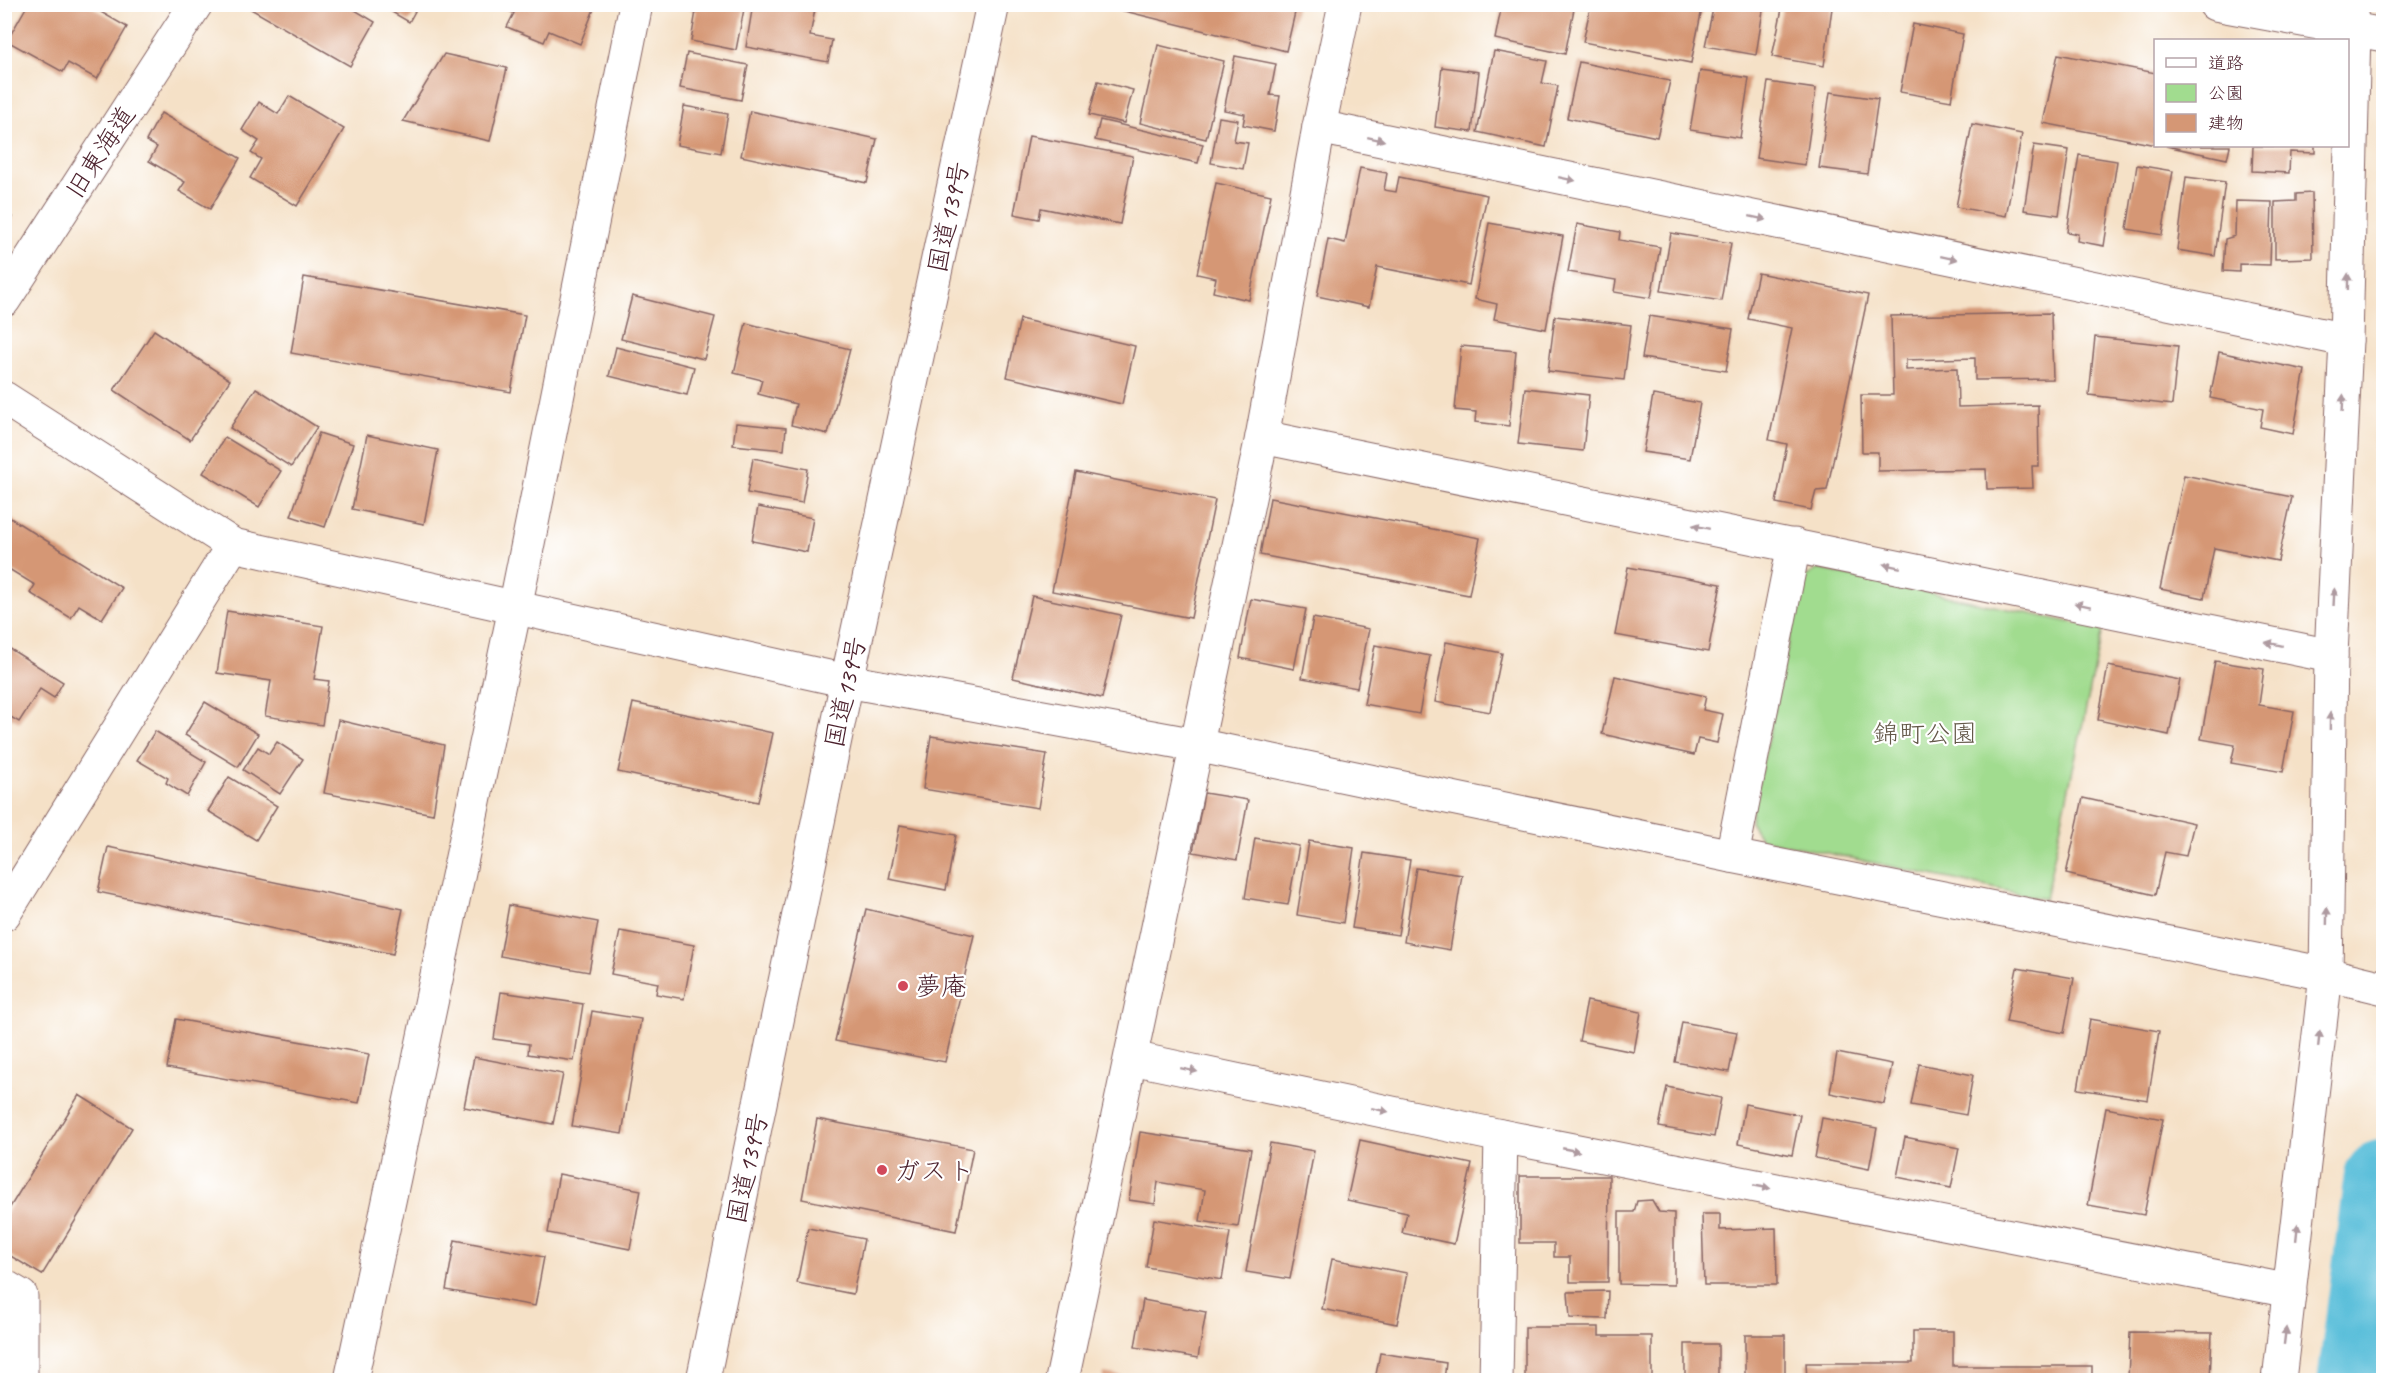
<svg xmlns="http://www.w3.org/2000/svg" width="2388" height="1385" font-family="Caveat,'Klee One',sans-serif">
	<rect width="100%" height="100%" fill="#fff"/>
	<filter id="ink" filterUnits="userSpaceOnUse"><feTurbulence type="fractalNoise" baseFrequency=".0167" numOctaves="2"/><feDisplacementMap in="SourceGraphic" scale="12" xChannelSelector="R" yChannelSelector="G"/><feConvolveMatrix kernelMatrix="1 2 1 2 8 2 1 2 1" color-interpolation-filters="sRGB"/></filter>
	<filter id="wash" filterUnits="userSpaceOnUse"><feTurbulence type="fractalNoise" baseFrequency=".008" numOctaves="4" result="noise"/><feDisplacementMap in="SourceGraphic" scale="24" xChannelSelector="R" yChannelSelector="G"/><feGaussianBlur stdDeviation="1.35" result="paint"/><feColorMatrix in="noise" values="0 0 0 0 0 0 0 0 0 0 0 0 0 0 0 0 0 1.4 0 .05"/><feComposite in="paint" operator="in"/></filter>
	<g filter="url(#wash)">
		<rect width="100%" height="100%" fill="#f5e1c7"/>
		<!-- green -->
		<path fill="#a1dc8f" stroke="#767e5d" stroke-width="1.5" d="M1818,569L2103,629L2045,899L1761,839L1750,822L1802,579Z"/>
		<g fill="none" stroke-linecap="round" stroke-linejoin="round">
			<!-- river -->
			<path stroke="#5cbfda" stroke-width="81" d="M2358,1380L2384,1180"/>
		</g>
		<g id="blocks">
			<!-- building -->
			<g fill="#d59775">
				<path d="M28,4H87L127,27L97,79L68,63L63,72L7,41Z"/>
				<path d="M251,4H345L375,22L350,66L249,8Z"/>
				<path d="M378,4H419L409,22Z"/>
				<path d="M494,4H596L580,44L549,31L544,42L507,27L514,13Z"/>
				<path d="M672,4H745L736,50L691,41L696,11Z"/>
				<path d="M753,4H816L810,36L832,40L828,62L746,47Z"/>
				<path d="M1096,4H1297L1286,51Z"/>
				<path d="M1502,4H1575L1565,54L1495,39Z"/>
				<path d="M1591,4H1703L1691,63L1583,42Z"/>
				<path d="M1714,4H1764L1756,55L1705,46Z"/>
				<path d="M1783,4H1811L1832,8L1824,66L1772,57Z"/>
				<path d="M1913,24L1963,34L1951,101L1900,92Z"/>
				<path d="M1158,45L1224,61L1206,139L1140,123Z"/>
				<path d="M1494,51L1547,61L1542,83L1558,86L1546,147L1477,132Z"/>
				<path d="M687,53L748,65L741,100L680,88Z"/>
				<path d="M444,54L507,68L490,141L403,121Z"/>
				<path d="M2058,54L2156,73V145L2043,123Z"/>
				<path d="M1235,56L1276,64L1270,95L1280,96L1274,131L1243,125L1245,114L1224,110Z"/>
				<path d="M1579,62L1670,81L1657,137L1567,118Z"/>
				<path d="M1442,67L1479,72L1472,132L1435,127Z"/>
				<path d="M1700,71L1749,78L1740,138L1690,130Z"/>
				<path d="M1098,81L1133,90L1124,123L1089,115Z"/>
				<path d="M1768,82L1816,89L1805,165L1756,158Z"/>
				<path d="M1830,92L1878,99L1867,174L1819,168Z"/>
				<path d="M289,96L344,129L297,206L250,178L261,159L251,153L259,141L242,130L259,102L278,114Z"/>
				<path d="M684,106L728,114L721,153L677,145Z"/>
				<path d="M750,111L877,139L867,183L741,156Z"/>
				<path d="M161,113L240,158L210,209L179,191L185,182L149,161L157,147L146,141Z"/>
				<path d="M1219,117L1238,120L1234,141L1248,143L1243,169L1211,163Z"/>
				<path d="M1100,120L1203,144L1198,163L1095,140Z"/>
				<path d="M1972,124L2022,134L2006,216L1956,207Z"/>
				<path d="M1029,136L1133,156L1120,224L1041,208L1039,219L1014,214Z"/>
				<path d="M2034,145L2069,150L2059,215L2024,210Z"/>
				<path d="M2166,146H2230L2227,159Z"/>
				<path d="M2253,146H2315V153L2290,152L2289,173L2252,171Z"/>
				<path d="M2079,155L2117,161L2104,246L2077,241L2078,234L2067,232Z"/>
				<path d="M2137,165L2173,171L2162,235L2127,229Z"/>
				<path d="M1360,168L1387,173L1384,190L1396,192L1399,177L1487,195L1469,285L1377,267L1369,307L1317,296L1328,239L1345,243Z"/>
				<path d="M2186,177L2225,182L2215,256L2177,250Z"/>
				<path d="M1216,183L1271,195L1249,300L1213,292L1216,278L1197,274Z"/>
				<path d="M2312,193L2313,258L2275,259V202L2296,201V194Z"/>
				<path d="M2236,201L2272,202L2270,265L2239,264V272L2223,271L2225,239L2235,236Z"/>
				<path d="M4,213L12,217L4,230Z"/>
				<path d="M1489,223L1563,236L1546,329L1494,319L1497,304L1475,299Z"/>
				<path d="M1577,224L1620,232L1619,240L1660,247L1651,298L1614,292L1616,280L1568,272Z"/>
				<path d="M1671,233L1731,243L1721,301L1661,291Z"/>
				<path d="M1758,273L1868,295L1827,490L1816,491L1811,510L1776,503L1787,444L1769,440L1792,328L1748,319Z"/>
				<path d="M304,277L525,315L511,392L291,353Z"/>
				<path d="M632,296L715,317L704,359L621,339Z"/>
				<path d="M2051,313L2053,379L1975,380V358L1906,360V370L1957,368L1958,407L2038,405L2039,466H2032L2033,488L1987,489L1986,469L1878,471V452H1862L1861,395H1893L1891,316Z"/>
				<path d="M1555,316L1631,325L1624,380L1548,371Z"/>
				<path d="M1649,316L1733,329L1726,371L1642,358Z"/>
				<path d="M1020,319L1135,346L1122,404L1007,377Z"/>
				<path d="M746,323L850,349L828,434L791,425L796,404L758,394L762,380L734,373Z"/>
				<path d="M154,330L230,380L190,440L114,390Z"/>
				<path d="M2095,337L2178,346L2172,405L2089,395Z"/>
				<path d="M1461,346L1516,351L1509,426L1475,422L1476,412L1455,410Z"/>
				<path d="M616,347L694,367L687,395L609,376Z"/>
				<path d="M2219,352L2305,370L2293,434L2260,427L2263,409L2210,398Z"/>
				<path d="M256,388L317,427L291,467L230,428Z"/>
				<path d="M1525,388L1589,395L1583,451L1518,444Z"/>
				<path d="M1653,395L1700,403L1690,459L1643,452Z"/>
				<path d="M736,423L786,428L784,450L733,445Z"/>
				<path d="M319,433L353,444L325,527L291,516Z"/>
				<path d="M367,435L438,450L424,524L352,509Z"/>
				<path d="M225,437L281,471L259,507L203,473Z"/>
				<path d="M753,458L808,469L802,503L747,493Z"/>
				<path d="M1076,472L1215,500L1191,618L1052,591Z"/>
				<path d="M2184,475L2292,497L2278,561L2214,548L2204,598L2160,589Z"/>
				<path d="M1270,498L1480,538L1469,595L1260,555Z"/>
				<path d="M758,507L813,518L807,552L752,541Z"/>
				<path d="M4,514L122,588L102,619L79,605L71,618L30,593L35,585L4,566Z"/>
				<path d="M1628,567L1721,584L1708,652L1615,635Z"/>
				<path d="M1032,596L1121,615L1102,698L1013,678Z"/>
				<path d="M1251,599L1306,609L1294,669L1240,658Z"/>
				<path d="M227,611L323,626L314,679L329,681L322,725L265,716L271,681L217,673Z"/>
				<path d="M1313,618L1369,629L1357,688L1302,678Z"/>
				<path d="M1446,642L1502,653L1490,712L1435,702Z"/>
				<path d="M4,645L63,682L54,698L40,689L19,722L4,713Z"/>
				<path d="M1375,645L1430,656L1419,714L1364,704Z"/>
				<path d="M2215,661L2264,669L2259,705L2294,711L2283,772L2231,763L2235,745L2201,739Z"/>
				<path d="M2108,666L2180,680L2169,735L2098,720Z"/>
				<path d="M1615,676L1706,696L1703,710L1723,714L1717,743L1698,739L1694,755L1602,734Z"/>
				<path d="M205,702L258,734L238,767L185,735Z"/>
				<path d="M633,703L773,733L758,802L618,772Z"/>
				<path d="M338,720L444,745L433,814L324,793Z"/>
				<path d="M155,731L206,762L187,796L166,783L168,778L137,760Z"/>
				<path d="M931,736L1047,754L1038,808L923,789Z"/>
				<path d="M277,742L303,759L280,794L243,770L258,747L269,754Z"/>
				<path d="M229,777L277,806L256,840L208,811Z"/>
				<path d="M1204,793L1248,800L1237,860L1193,852Z"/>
				<path d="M2083,798L2194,823L2186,856L2165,852L2155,895L2066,874Z"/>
				<path d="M900,825L956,835L946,890L889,879Z"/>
				<path d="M1255,838L1299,846L1288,905L1245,898Z"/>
				<path d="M1309,841L1354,848L1343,923L1297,915Z"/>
				<path d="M108,847L403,909L393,954L98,892Z"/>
				<path d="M1364,853L1410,860L1398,935L1352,928Z"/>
				<path d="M1416,868L1462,875L1450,950L1404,942Z"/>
				<path d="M509,905L598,922L589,972L500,956Z"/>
				<path d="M866,909L974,935L945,1062L835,1041Z"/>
				<path d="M620,931L694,945L684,999L656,994L658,983L611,974Z"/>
				<path d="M2017,968L2074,978L2064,1033L2006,1022Z"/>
				<path d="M501,992L583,1004L574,1061L528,1054L529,1044L494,1039Z"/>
				<path d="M1587,1001L1641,1012L1634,1052L1579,1041Z"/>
				<path d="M592,1011L641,1019L622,1134L572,1126Z"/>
				<path d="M176,1019L369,1054L359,1103L167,1068Z"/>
				<path d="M2090,1019L2159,1031L2148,1100L2078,1089Z"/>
				<path d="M1682,1022L1737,1032L1729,1072L1675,1062Z"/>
				<path d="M1837,1053L1892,1064L1884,1104L1830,1093Z"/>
				<path d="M474,1057L563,1074L553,1124L464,1107Z"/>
				<path d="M1919,1064L1973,1075L1966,1115L1911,1105Z"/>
				<path d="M1667,1087L1721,1098L1714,1137L1659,1127Z"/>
				<path d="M79,1095L132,1128L42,1275L4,1252V1217Z"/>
				<path d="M1745,1104L1800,1115L1792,1155L1738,1144Z"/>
				<path d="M2106,1108L2163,1119L2144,1215L2088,1205Z"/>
				<path d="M1822,1118L1877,1128L1869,1169L1815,1158Z"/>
				<path d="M817,1119L973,1149L956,1231L802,1199Z"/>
				<path d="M1140,1132L1251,1149L1238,1227L1200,1221L1205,1190L1158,1182L1155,1204L1129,1200Z"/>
				<path d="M1905,1137L1959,1148L1951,1188L1897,1177Z"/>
				<path d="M1360,1140L1472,1164L1454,1244L1402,1233L1407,1213L1347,1200Z"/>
				<path d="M1270,1143L1314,1151L1290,1279L1246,1272Z"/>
				<path d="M559,1174L641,1190L630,1249L548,1233Z"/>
				<path d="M1520,1176H1609L1608,1282H1570V1257H1554V1243H1520Z"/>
				<path d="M1652,1200L1659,1212L1674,1213V1285L1619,1284V1212H1634L1637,1201Z"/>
				<path d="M1702,1214H1720V1230L1776,1228L1777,1285H1704Z"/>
				<path d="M1154,1219L1230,1232L1222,1280L1146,1267Z"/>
				<path d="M808,1228L864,1239L853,1294L797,1283Z"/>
				<path d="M455,1240L544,1257L535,1306L446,1290Z"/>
				<path d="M1332,1259L1407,1273L1397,1324L1322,1309Z"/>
				<path d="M1608,1291L1607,1319L1570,1318L1568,1292Z"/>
				<path d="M1143,1300L1206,1312L1198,1358L1135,1347Z"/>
				<path d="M1525,1327H1599V1336H1652V1380H1525Z"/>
				<path d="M1913,1331H1953V1366H2092V1380H1807L1806,1363H1913Z"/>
				<path d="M2130,1332L2212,1333L2210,1380H2128Z"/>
				<rect x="1745" y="1335" width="40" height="45"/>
				<rect x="1685" y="1344" width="33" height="36"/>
				<path d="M1380,1353L1446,1363L1444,1380H1375Z"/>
				<path d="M1104,1373L1141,1379V1380H1103Z"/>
			</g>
		</g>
	</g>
	<g filter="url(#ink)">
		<use href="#blocks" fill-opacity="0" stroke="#866362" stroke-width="1.5"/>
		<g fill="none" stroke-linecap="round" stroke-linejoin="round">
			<!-- street casing -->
			<g stroke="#866362" stroke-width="35">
				<g id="street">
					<path d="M1319,127L2346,340"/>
					<path d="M4,300L196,4"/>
					<path d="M4,398L233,545L847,681L1196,745L1732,856L2326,974L2384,988"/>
					<path d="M1262,437L2331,656"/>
					<path d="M1732,856L1794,545"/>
					<path d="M4,914L233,545"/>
					<path d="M1132,1058L1501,1136L2290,1291"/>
					<path d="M4,1286L21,1296V1380"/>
					<path d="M351,1380L515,608L636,4"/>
					<path d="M1062,1380L1262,437L1319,127L1345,4"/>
					<path d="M1496,1380L1501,1136"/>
					<path d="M2279,1380L2326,974L2331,656L2346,340L2354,30L2349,4"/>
				</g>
			</g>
			<!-- secondary casing -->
			<g stroke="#866362" stroke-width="35">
				<path id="secondary" d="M2215,4L2384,35"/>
			</g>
			<!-- highway casing -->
			<g stroke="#866362" stroke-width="35">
				<path id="highway" d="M703,1380L847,681L993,4"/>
			</g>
			<!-- street -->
			<use href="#street" stroke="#fff" stroke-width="33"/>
			<!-- secondary -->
			<use href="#secondary" stroke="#fff" stroke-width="33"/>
			<!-- highway -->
			<use href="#highway" stroke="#fff" stroke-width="33"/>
		</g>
		<!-- one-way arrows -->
		<defs><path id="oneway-solid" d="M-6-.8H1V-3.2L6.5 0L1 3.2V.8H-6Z" transform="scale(1.5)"/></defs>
		<g fill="#ae9aa0">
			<use href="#oneway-solid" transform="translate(1376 139) rotate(12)"/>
			<use href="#oneway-solid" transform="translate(1567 179) rotate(12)"/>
			<use href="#oneway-solid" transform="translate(1758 218) rotate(12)"/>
			<use href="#oneway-solid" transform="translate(1949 258) rotate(12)"/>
			<use href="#oneway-solid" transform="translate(2348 282) rotate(-89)"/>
			<use href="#oneway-solid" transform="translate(2343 403) rotate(-87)"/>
			<use href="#oneway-solid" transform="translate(1701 527) rotate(-168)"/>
			<use href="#oneway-solid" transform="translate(1892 566) rotate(-168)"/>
			<use href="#oneway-solid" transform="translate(2334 597) rotate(-87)"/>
			<use href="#oneway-solid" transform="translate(2083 605) rotate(-168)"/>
			<use href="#oneway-solid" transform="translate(2274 644) rotate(-168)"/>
			<use href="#oneway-solid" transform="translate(2330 721) rotate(-89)"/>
			<use href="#oneway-solid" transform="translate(2327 916) rotate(-89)"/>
			<use href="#oneway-solid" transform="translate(2319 1039) rotate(-84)"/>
			<use href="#oneway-solid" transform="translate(1189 1070) rotate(12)"/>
			<use href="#oneway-solid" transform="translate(1380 1110) rotate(12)"/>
			<use href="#oneway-solid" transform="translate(1571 1150) rotate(11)"/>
			<use href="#oneway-solid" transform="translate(1762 1187) rotate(11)"/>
			<use href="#oneway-solid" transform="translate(2297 1232) rotate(-84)"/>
			<use href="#oneway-solid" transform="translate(2285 1336) rotate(-83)"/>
		</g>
	</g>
	<!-- markers -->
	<g fill="#d1495b" stroke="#fff" stroke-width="2">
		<circle cx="903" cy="986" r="6"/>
		<circle cx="882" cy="1170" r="6"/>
	</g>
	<g text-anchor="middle" stroke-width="4.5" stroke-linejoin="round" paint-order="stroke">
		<!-- street labels -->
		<g font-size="26" fill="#4a1f2b" stroke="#fff">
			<text transform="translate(100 152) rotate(-57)" y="9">旧東海道</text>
			<text transform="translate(948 217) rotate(-78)" y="9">国道139号</text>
			<text transform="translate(845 692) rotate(-78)" y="9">国道139号</text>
			<text transform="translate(747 1168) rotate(-78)" y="9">国道139号</text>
		</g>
		<!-- park labels -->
		<g font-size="26" fill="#645849" stroke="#fff">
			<text x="1925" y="742">錦町公園</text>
		</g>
		<!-- poi labels -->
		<g font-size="26" fill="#4a1f2b" stroke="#fff" text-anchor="start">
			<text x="915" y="995">夢庵</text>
			<text x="894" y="1179">ガスト</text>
		</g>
	</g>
	<!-- margin -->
	<rect width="2388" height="1385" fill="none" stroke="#fff" stroke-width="24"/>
	<!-- legend -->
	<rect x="2154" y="39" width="195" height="108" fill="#ffffff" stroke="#b7a5aa" stroke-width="1.5"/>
	<rect x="2166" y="58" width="30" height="9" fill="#ffffff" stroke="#b7a5aa" stroke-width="1.5"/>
	<text x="2208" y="69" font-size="18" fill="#4a1f2b">道路</text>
	<rect x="2166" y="84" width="30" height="18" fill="#a1dc8f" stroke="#b7a5aa" stroke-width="1.5"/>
	<text x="2208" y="99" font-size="18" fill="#4a1f2b">公園</text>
	<rect x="2166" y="114" width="30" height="18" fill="#d59775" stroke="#b7a5aa" stroke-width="1.5"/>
	<text x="2208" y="129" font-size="18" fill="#4a1f2b">建物</text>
</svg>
